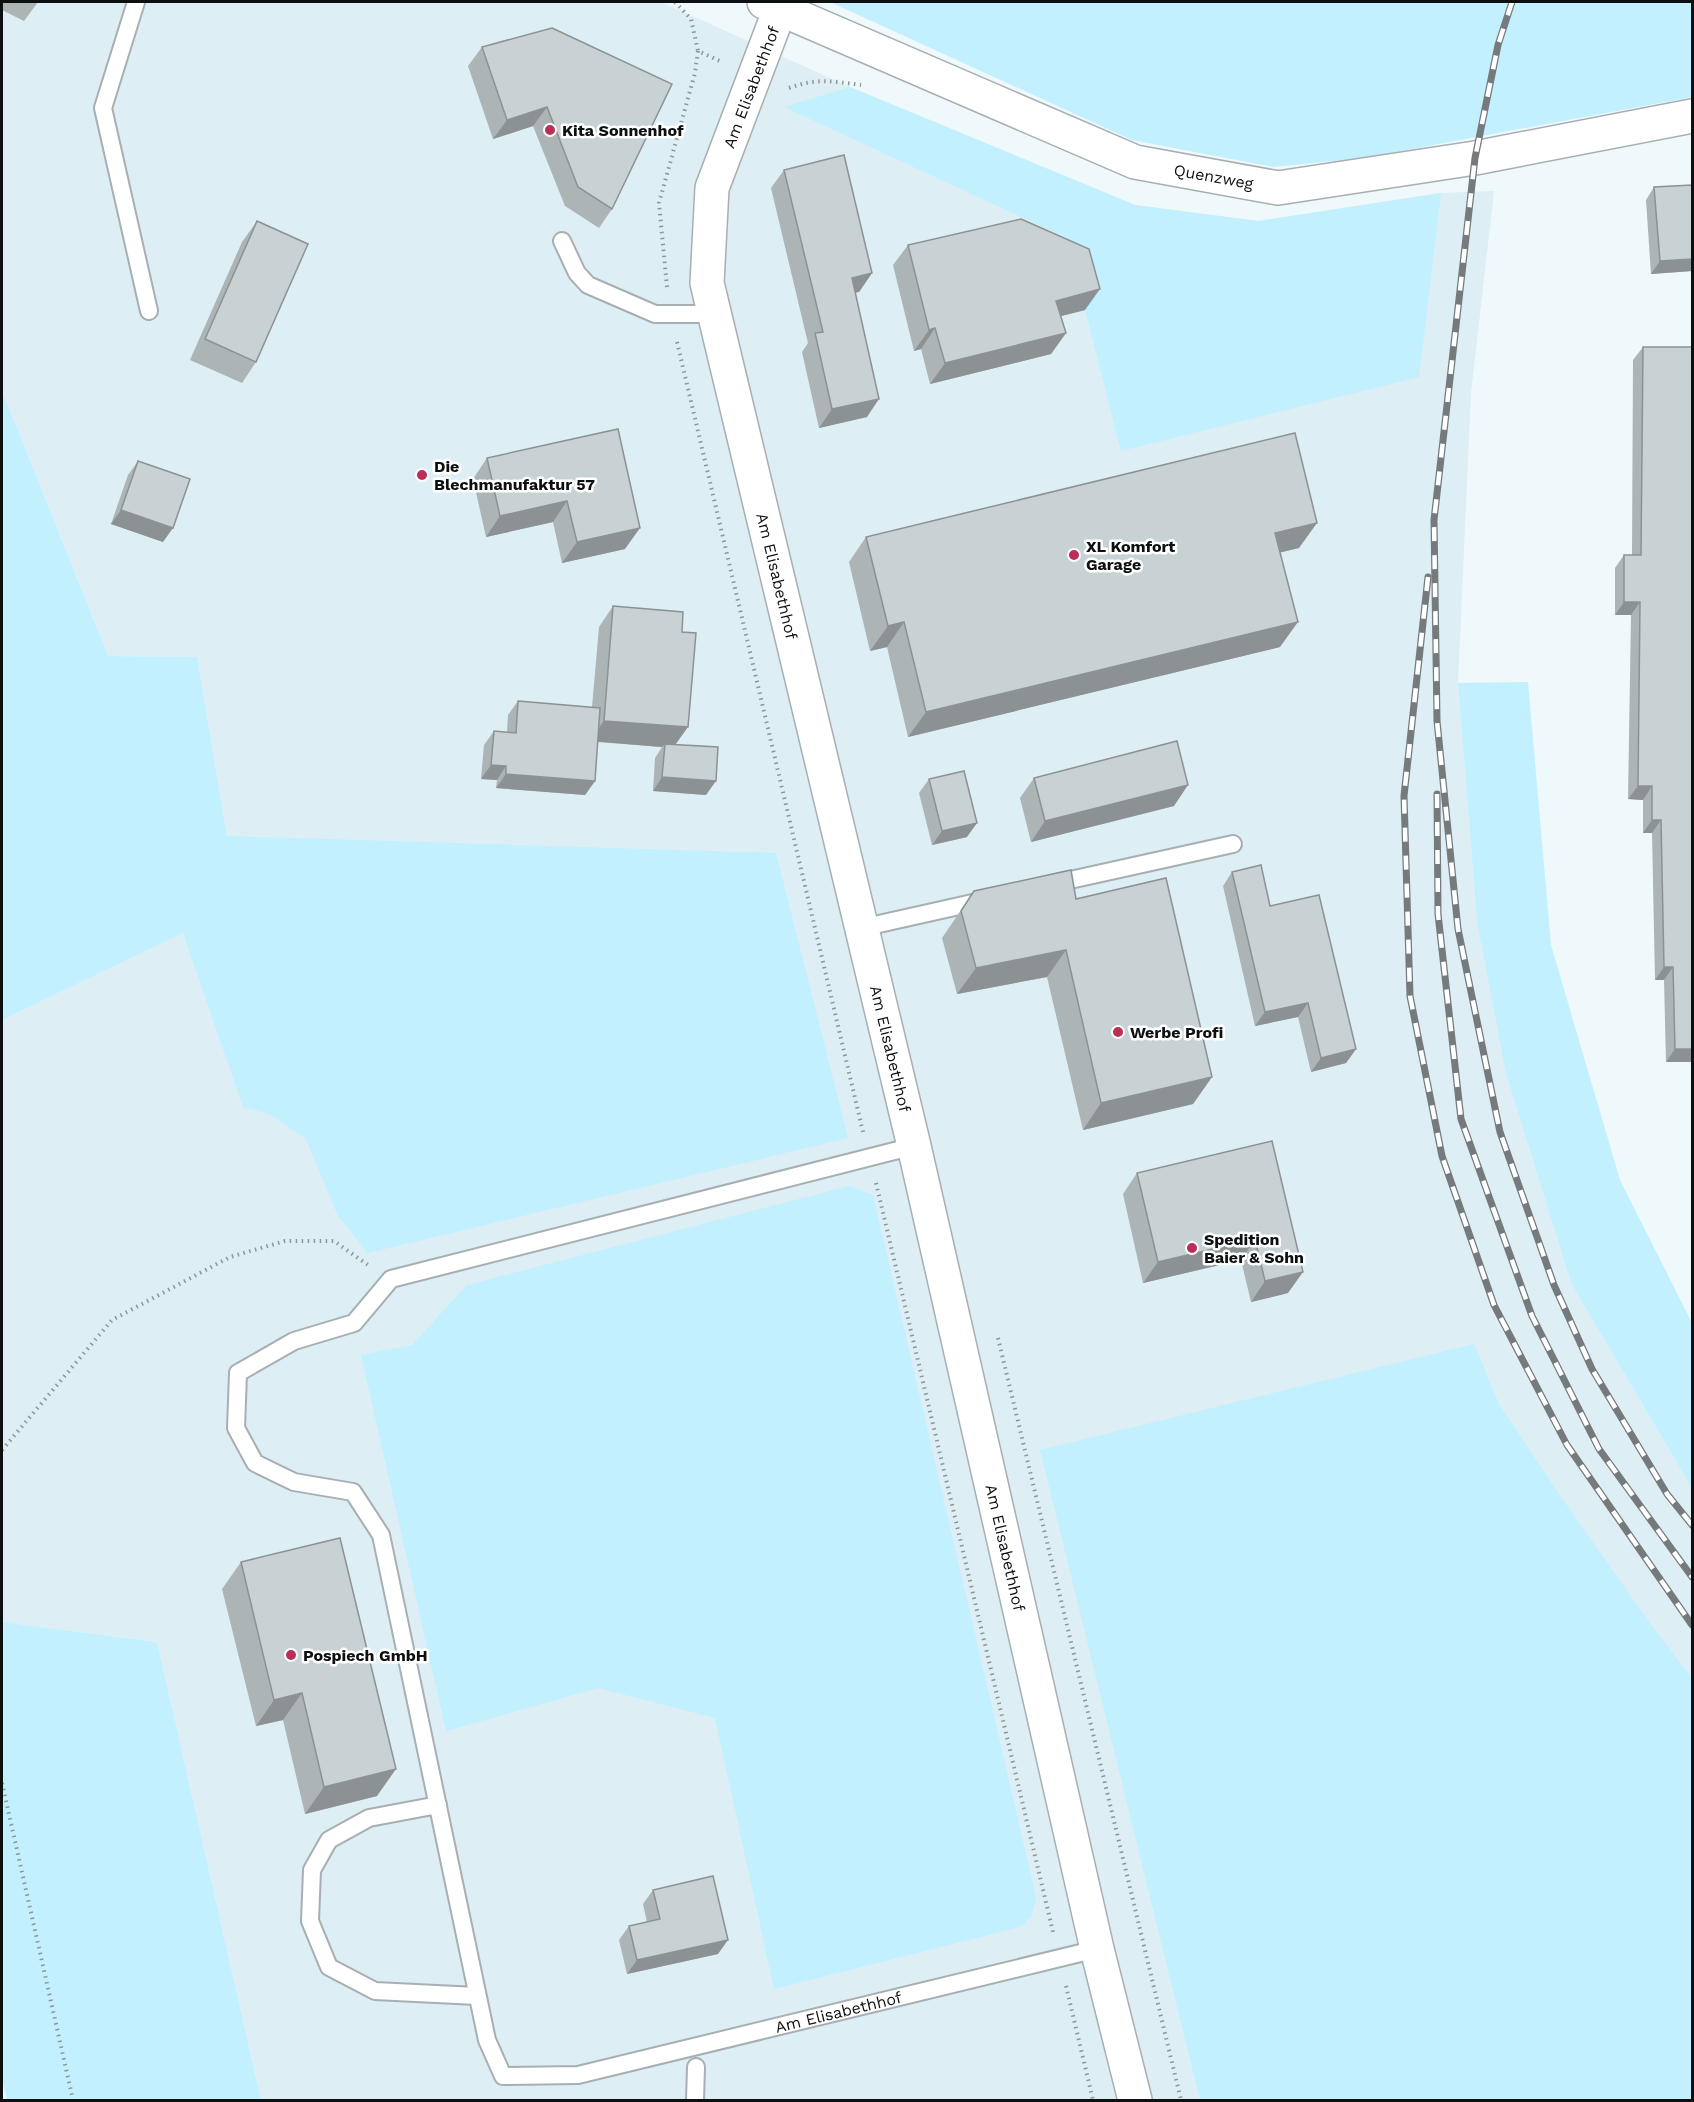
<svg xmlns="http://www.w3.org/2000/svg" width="1694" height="2102" font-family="'Work Sans',sans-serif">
	<rect width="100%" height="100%" fill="#eff8fa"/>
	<!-- built -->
	<path fill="#ddeef4" d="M2,2H661L850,87L1135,205L1258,221L1441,193L1494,191L1471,393L1458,683L1477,921L1572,1285L1692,1488V2100H261L157,1642L2,1622V1020L239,906L197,657L108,656L2,391Z"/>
	<!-- green -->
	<g fill="#c2f0ff">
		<path d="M830,2H1692V97L1363,158L1273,167L1132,140Z"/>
		<path d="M850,87L1135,205L1258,221L1441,193L1419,377L1121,451L1075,270L1071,240L784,107Z"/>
		<path d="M2,391L108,656L197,657L227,836L776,853L848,1138L368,1253L338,1216L306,1139L269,1114L243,1107L183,933L2,1020Z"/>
		<path d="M1528,682L1551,945L1620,1180L1692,1323V1488L1572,1285L1506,1073L1477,921L1458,683Z"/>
		<path d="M849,1186L873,1195L1036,1897L1032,1916L1020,1927L774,1989L715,1718L598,1688L446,1731L361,1355L412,1345L467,1285Z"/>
		<path d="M1474,1344L1499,1404L1561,1497L1652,1626L1692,1678V2100H1200L1040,1450Z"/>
		<path d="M2,1622L157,1642L261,2100H7L2,2079Z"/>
	</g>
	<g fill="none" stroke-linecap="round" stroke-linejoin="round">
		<!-- lane casing -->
		<g stroke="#a7afb2" stroke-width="20">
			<g id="lane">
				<path d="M136,2L103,108L149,311"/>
				<path d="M562,241L577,273L588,285L655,314H714"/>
				<path d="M1052,884L1233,844"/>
				<path d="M861,928L986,900"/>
				<path id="s1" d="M914,1146L391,1279L354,1323L294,1341L238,1373L236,1428L255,1463L294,1482L353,1492L381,1535L487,2040L503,2076L578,2075L1097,1949"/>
				<path d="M438,1805L369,1818L329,1840L312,1870L310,1921L329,1967L375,1991L477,1996"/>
				<path d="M695,2100L696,2067"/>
			</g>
		</g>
		<!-- street casing -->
		<g stroke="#a7afb2" stroke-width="36">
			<g id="street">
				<path id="s2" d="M780,9L712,188L707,283L914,1146L1097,1949L1135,2100"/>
			</g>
		</g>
		<!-- secondary casing -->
		<g stroke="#a7afb2" stroke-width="36">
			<g id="secondary">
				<path id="s3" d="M764,2L1135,162L1278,188L1475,158L1692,116"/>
			</g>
		</g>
		<!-- path -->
		<g stroke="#8f9697" stroke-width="4" stroke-dasharray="1.5 4.5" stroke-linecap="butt">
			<path d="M675,2L691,19L698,51L722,62"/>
			<path d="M789,88C816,78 832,81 861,85"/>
			<path d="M667,287L659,203L695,73L698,51"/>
			<path d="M677,342L863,1132"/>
			<path d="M876,1183L1053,1932"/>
			<path d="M998,1338L1181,2100"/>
			<path d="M2,1450L112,1320L230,1257L285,1241H334L368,1265"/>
			<path d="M2,1783L73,2100"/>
			<path d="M1066,1986L1093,2100"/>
		</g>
		<!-- lane -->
		<use href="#lane" stroke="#fff" stroke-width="16"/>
		<!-- street -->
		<use href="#street" stroke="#fff" stroke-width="33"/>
		<!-- secondary -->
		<use href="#secondary" stroke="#fff" stroke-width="33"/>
		<!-- rail casing -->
		<g stroke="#757a7c" stroke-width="7">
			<g id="rail">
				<path d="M1512,2L1498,45L1475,158L1434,520L1437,721L1458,929L1500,1132L1554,1285L1592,1369L1667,1494L1692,1525"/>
				<path d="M1428,577L1404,796L1410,996L1442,1156L1494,1305L1567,1445L1692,1625"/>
				<path d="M1437,794L1438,914L1461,1119L1532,1316L1599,1449L1692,1577"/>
			</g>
		</g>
		<!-- rail -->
		<use href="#rail" stroke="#fff" stroke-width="4.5" stroke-dasharray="14" stroke-linecap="butt"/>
	</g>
	<!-- wall -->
	<g fill="#acb4b5">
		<path d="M2,2H38L24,21L2,10Z"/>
		<path d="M552,28L612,209L599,228L565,206L533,126L493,139L468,66L482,47Z"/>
		<path d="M784,170L872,273L859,292H855L867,417L819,428L802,352L808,343L771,188Z"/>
		<path d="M1654,187L1692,271L1651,274L1646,200Z"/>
		<path d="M257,221L256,362L242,383L190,360L242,242Z"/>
		<path d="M908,245L1085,310L1061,316L1066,333L1051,354L930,384L921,349L914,351L893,265Z"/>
		<path d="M1643,347H1692V1062H1666L1664,980H1655L1652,833H1643V800L1628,799L1631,615H1615V568L1624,555H1632L1633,360Z"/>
		<path d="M618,429L625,549L562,563L553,522L486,537L473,479L487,458Z"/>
		<path d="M138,461L163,542L111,524L128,475Z"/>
		<path d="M866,537L1299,548L1280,552V647L908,737L887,647L870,651L849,562Z"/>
		<path d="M613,606L676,745L706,795L653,791L655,758L662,747L598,742L595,781L585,795L496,788L497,780L481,779L484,745L494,731L507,732L508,715L518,701L592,707L599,627Z"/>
		<path d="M1034,778L1174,806L1031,842L1020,798Z"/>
		<path d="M929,779L967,837L932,845L919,793Z"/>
		<path d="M1232,872L1270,906L1356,1049L1346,1063L1311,1072L1298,1017L1255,1026L1223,886Z"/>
		<path d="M974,891L1076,899L1212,1077L1193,1104L1083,1130L1047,977L957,994L942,938Z"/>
		<path d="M1272,1141L1288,1293L1251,1302L1241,1260L1143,1283L1123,1194L1137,1173Z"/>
		<path d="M241,1562L377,1796L305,1814L283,1720L256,1726L222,1589Z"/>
		<path d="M653,1890L718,1954L627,1974L619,1940L629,1926L647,1922L643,1904Z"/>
	</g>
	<!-- shaded-wall -->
	<g fill="#8c9294">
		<path d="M547,107L533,126L493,139L507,120Z"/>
		<path d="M1692,259V271L1651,274L1660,261Z"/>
		<path d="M872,273L859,292L839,296L852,278Z"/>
		<path d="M1100,289L1085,310L1042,321L1056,301Z"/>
		<path d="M935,328L921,349L914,351L929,330Z"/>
		<path d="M1066,333L1051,354L930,384L945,363Z"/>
		<path d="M879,399L867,417L819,428L832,409Z"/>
		<path d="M567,501L553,522L486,537L500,516Z"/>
		<path d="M121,510L173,528L163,542L111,524Z"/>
		<path d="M1317,523L1299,548L1258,558L1275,533Z"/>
		<path d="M640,528L625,549L562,563L577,542Z"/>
		<path d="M1624,602H1640L1631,615H1615Z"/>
		<path d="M904,622L887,647L870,651L888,626Z"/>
		<path d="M1298,622L1280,647L908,737L926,712Z"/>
		<path d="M604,721L688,727L673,748L665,744L662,747L589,741Z"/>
		<path d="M491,765L506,766L497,780L481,779Z"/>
		<path d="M506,774L595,781L585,795L496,788Z"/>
		<path d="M662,777L716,781L706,795L653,791Z"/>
		<path d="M1188,785L1174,806L1031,842L1045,821Z"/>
		<path d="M1638,786H1652L1643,800L1628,799Z"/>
		<path d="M1652,820H1661L1652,833H1643Z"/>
		<path d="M977,823L967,837L932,845L942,831Z"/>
		<path d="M1066,950L1047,977L957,994L976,968Z"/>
		<path d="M1664,967H1673L1664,980H1655Z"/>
		<path d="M1308,1003L1298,1017L1255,1026L1265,1012Z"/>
		<path d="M1356,1049L1346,1063L1311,1072L1321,1058Z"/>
		<path d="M1675,1049H1692V1062H1666Z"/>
		<path d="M1212,1077L1193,1104L1083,1130L1101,1103Z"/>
		<path d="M1255,1239L1241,1260L1143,1283L1158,1262Z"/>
		<path d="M1303,1272L1288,1293L1251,1302L1265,1281Z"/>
		<path d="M302,1693L283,1720L256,1726L274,1700Z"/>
		<path d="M396,1769L377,1796L305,1814L324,1787Z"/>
		<path d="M728,1940L718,1954L627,1974L637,1960Z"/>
	</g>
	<!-- building -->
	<g fill="#c8d1d3" stroke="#8c9294" stroke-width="1.5">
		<path d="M552,28L672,84L612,209L578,187L547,107L507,120L482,47Z"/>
		<path d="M844,155L872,273L852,278L879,399L832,409L815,333L823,332L784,170Z"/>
		<path d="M1692,185V259L1660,261L1654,187Z"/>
		<path d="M1021,219L1089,249L1100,289L1056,301L1066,333L945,363L935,328L929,330L908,245Z"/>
		<path d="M257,221L308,244L256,362L205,339Z"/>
		<path d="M1643,347H1692V1049H1675L1673,967H1664L1661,820H1652V786H1638L1640,602H1624V555H1641Z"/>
		<path d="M618,429L640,528L577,542L567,501L500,516L487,458Z"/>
		<path d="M1295,433L1317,523L1275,533L1298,622L926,712L904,622L888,626L866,537Z"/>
		<path d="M138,461L190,479L173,528L121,510Z"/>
		<path d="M613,606L683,612L682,632L696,633L688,727L604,721Z"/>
		<path d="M518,701L600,708L595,781L506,774V766L491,765L494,731L516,733Z"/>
		<path d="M1177,741L1188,785L1045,821L1034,778Z"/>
		<path d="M665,744L718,747L716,781L662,777Z"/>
		<path d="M964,771L977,823L942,831L929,779Z"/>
		<path d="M1261,865L1270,906L1319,895L1356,1049L1321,1058L1308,1003L1265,1012L1232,872Z"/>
		<path d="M1071,870L1076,899L1166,878L1212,1077L1101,1103L1066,950L976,968L961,911L974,891Z"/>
		<path d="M1272,1141L1303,1272L1265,1281L1255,1239L1158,1262L1137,1173Z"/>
		<path d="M340,1538L396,1769L324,1787L302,1693L274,1700L241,1562Z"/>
		<path d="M713,1876L728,1940L637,1960L629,1926L660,1919L653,1890Z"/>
	</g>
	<!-- markers -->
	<g fill="#bc2d57" stroke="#fff" stroke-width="2">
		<circle cx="550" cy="130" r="6"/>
		<circle cx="422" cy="475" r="6"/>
		<circle cx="1074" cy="555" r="6"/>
		<circle cx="1118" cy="1032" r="6"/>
		<circle cx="1192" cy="1248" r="6"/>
		<circle cx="291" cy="1655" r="6"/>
	</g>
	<g text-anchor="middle" stroke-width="5" stroke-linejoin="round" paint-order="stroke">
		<!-- street labels -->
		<g font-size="16" fill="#0d1011" stroke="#fff">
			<text transform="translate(751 87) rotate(-69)" y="6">Am Elisabethhof</text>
			<text dy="6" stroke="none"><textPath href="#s3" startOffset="484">Quenzweg</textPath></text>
			<text dy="6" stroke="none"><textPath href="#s2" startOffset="588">Am Elisabethhof</textPath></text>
			<text dy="6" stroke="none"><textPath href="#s2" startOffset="1074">Am Elisabethhof</textPath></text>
			<text dy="6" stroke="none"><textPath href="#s2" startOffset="1586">Am Elisabethhof</textPath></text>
			<text dy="6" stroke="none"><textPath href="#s1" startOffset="1872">Am Elisabethhof</textPath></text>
		</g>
		<!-- poi labels -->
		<g font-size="16" font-weight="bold" fill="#0d1011" stroke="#fff" text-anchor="start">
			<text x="562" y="136">Kita Sonnenhof</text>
			<text x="434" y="472">Die<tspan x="434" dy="18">Blechmanufaktur 57</tspan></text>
			<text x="1086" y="552">XL Komfort<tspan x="1086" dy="18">Garage</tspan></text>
			<text x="1130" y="1038">Werbe Profi</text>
			<text x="1204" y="1245">Spedition<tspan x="1204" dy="18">Baier &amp; Sohn</tspan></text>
			<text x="303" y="1661">Pospiech GmbH</text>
		</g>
	</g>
	<!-- border -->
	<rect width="1694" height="2102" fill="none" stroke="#0d1011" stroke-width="6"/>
</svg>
